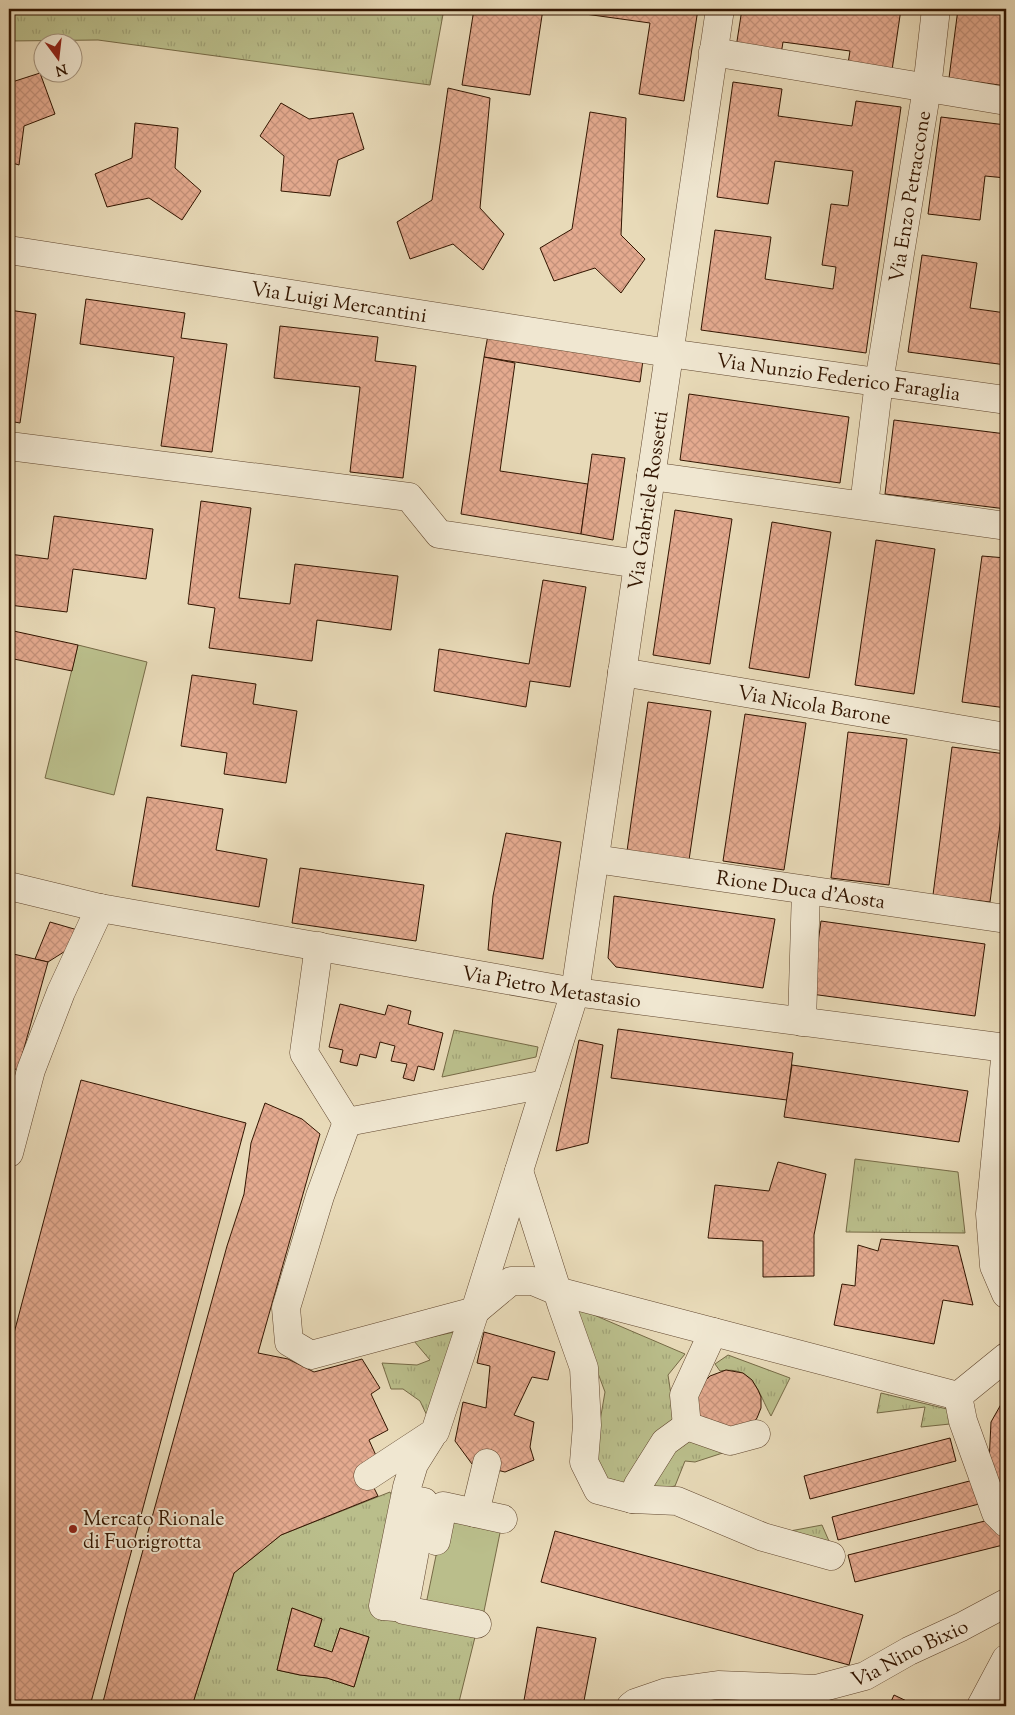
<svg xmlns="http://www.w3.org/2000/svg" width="1015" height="1715" font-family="'Sorts Mill Goudy',serif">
	<defs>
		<pattern id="park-tufts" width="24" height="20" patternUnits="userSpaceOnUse" patternTransform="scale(1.25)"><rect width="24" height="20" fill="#babe8b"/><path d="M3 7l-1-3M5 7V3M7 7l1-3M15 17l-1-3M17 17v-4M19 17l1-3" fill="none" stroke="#a0a276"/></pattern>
		<pattern id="building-cross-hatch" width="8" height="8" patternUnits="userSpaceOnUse" patternTransform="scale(1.25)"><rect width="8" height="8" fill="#e4aa8f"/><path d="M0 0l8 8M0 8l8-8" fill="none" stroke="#c4917a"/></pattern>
	</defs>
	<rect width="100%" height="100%" fill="#e8dab8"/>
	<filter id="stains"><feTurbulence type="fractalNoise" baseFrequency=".004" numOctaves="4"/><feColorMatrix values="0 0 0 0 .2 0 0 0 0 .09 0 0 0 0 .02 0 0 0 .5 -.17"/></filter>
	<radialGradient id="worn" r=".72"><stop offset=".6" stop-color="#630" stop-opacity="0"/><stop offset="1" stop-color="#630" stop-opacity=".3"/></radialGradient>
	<!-- green -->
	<g fill="#babe8b" stroke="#766a46">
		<path d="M78,645L147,662L114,795L45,778Z"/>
		<path d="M445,1512L502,1523L482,1621L425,1609Z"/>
	</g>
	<!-- park -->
	<g fill="url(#park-tufts)" stroke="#766a46" fill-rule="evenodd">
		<path d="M9,9H444L430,85L98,40L9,41Z"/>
		<path d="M454,1030L538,1047L536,1057L442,1077Z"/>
		<path d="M855,1159L958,1172L965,1233L846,1232Z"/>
		<path d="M573,1306L685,1354L668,1375L675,1421L630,1488L606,1486L593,1462L605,1392Z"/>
		<path d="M454,1332L430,1422L420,1401L403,1389H391L382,1363L417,1365L430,1360L414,1341Z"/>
		<path d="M728,1355L790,1378L771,1416C758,1393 754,1365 720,1371L715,1364Z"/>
		<path d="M881,1393L951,1410L950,1424L921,1427L925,1407L877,1413Z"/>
		<path d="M682,1439L738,1448L695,1462L685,1461L675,1486L660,1489L650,1483Z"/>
		<path d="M390,1492L395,1502L378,1561L392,1587L477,1629L458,1706H192L234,1573L281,1535ZM292,1608L322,1619L314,1646L332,1652L340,1628L369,1637L354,1687L327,1678L300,1675L277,1670Z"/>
		<path d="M822,1525L832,1548L790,1531Z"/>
	</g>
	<!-- building -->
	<g fill="url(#building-cross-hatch)" stroke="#321500">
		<path d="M474,9H543L530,95L462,85Z"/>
		<path d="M549,9H698L684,101L639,94L650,23Z"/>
		<path d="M742,9H901L891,77L847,70L850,51L783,42L780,61L735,54Z"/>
		<path d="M958,9H1006V86L949,78Z"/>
		<path d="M40,73L55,114L24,126L19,165L9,162V83Z"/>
		<path d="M733,82L782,89L778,116L852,126L856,101L901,107L866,353L701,330L715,230L771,237L765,279L833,289L836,267L822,265L831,204L848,206L853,171L775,161L768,204L717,197Z"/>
		<path d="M448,88L490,98L480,208L504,234L483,270L453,244L410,259L397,222L432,200Z"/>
		<path d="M281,103L309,119L353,113L364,149L338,160L330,196L281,191L284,156L260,136Z"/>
		<path d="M590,112L626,118L621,235L645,259L621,293L595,268L554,281L540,248L572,229Z"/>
		<path d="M941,117L1006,125V178L985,176L980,220L928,214Z"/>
		<path d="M135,123L178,128L175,168L201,191L182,220L149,198L107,207L95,174L132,158Z"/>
		<path d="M922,255L977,263L970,308L1006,313V365L908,352Z"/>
		<path d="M86,299L185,313L181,338L227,344L212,452L161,446L174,357L80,344Z"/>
		<path d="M9,310L36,314L20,423L9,421Z"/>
		<path d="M280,326L378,337L375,361L416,366L403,478L350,472L360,387L274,378Z"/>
		<path d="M488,335L643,360L640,382L484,357Z"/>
		<path d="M484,357L515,363L500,471L588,484L581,534L461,514Z"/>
		<path d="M689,394L849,417L840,483L680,460Z"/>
		<path d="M894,420L1006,434V509L885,494Z"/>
		<path d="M592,454L625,458L613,540L581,534Z"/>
		<path d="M201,501L251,508L239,598L290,604L295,564L398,576L391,630L317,620L312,661L209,648L215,608L188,604Z"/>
		<path d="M675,510L732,519L710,664L653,655Z"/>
		<path d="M54,516L153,529L146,579L73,569L67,612L9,605V554L48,559Z"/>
		<path d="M772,522L831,532L809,678L749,668Z"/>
		<path d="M876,540L935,549L914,694L855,685Z"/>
		<path d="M982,556L1006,558V708L962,702Z"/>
		<path d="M543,580L586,587L570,687L530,681L526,707L434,691L439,649L529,664Z"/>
		<path d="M9,630L78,645L72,671L9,658Z"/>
		<path d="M192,675L256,684L253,704L297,711L286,783L224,774L227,753L181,746Z"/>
		<path d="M648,702L711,711L689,860L627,851Z"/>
		<path d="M745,714L806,723L784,870L723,861Z"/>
		<path d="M848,732L907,739L889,885L831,878Z"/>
		<path d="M952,747L1006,754V779L990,902L933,895Z"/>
		<path d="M147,797L223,809L216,850L267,859L259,907L132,886Z"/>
		<path d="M506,833L561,842L543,959L488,950L493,896Z"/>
		<path d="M300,868L424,885L416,941L292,923Z"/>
		<path d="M614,896L775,919L763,988L616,967L608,958Z"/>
		<path d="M821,921L985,944L975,1016L811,994Z"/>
		<path d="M50,922L81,931L78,943L48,962L35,959Z"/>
		<path d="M9,953L48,962L18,1070L9,1067Z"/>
		<path d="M340,1004L385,1015L388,1005L411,1011L408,1024L443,1033L434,1070L418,1066L414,1081L403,1078L407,1064L391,1061L395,1046L380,1042L376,1058L360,1054L357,1066L340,1062L343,1050L329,1047Z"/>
		<path d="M618,1029L793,1053L787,1100L611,1078Z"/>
		<path d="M579,1040L603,1045L588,1143L556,1151Z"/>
		<path d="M792,1065L968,1091L959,1142L784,1117Z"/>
		<path d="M81,1080L246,1123L90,1706H9V1352Z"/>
		<path d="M265,1103L302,1119L320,1134L258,1353L288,1359L314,1372L362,1359L380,1388L371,1394L388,1430L369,1440L378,1460L362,1464L378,1496L281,1535L234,1573L192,1706H102L127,1608L227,1246L244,1194L251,1143Z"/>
		<path d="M778,1162L826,1174L814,1235V1276L763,1277V1241L708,1238L715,1185L769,1191Z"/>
		<path d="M881,1239L958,1246L973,1305L943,1300L934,1344L834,1325L842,1284L855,1286L858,1245L878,1251Z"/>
		<path d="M484,1332L555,1352L548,1380L532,1377L514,1415L534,1422L530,1447L534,1460L505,1472L472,1464L455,1441L463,1402L486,1408L490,1366L477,1363Z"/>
		<path d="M726,1370L743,1373L752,1380L758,1390L761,1397V1408L757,1418L751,1426L712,1430L704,1422L698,1413L697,1403L698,1393L703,1383L710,1376Z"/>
		<path d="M1004,1399L1006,1401V1513L989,1463L991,1422Z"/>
		<path d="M950,1438L956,1461L810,1499L804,1476Z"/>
		<path d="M981,1478L987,1502L838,1540L832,1517Z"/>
		<path d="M997,1518L1003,1545L855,1582L848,1555Z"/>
		<path d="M555,1531L863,1615L849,1665L541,1582Z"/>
		<path d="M292,1608L322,1619L314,1646L332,1652L340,1628L369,1637L354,1687L327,1678L300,1675L277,1670Z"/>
		<path d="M537,1627L596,1638L583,1706H523Z"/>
		<path d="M894,1695L917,1706H889Z"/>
	</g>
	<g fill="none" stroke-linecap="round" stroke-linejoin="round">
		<!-- minor casing -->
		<g stroke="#60462e" stroke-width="29">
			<g id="minor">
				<path d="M713,52L1006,101"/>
				<path id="s1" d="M9,250L669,353L1006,400"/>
				<path d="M9,446L409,497L439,534L638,564"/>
				<path d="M651,476L1006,526"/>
				<path id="s2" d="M864,505L879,382L927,88L936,9"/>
				<path id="s3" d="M622,672L1006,737"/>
				<path id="s4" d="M595,859L1006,919"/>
				<path id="s5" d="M9,886L100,908L575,992L1006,1048"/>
				<path d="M319,946L304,1053L347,1122"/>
				<path d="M802,1022L806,890"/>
				<path d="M1006,1049L990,1214L994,1266L1006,1294"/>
				<path d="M347,1122L320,1196L286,1308L289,1342L311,1355L475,1311L511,1281H533L557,1291L958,1396"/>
				<path d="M347,1122L546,1084"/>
				<path d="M9,1153L31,1070L61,992L100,908"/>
				<path d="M519,1171L562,1306L584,1368L587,1425L584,1462L598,1490L632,1499L677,1501L763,1537L831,1556"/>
				<path d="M713,1332L684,1395L687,1426L730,1441L756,1434"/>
				<path d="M958,1396L963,1421L996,1513L1006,1523"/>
				<path d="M958,1396L1006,1357"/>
				<path d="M431,1437L414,1464L407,1487L383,1606L395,1607L414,1500L424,1502L404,1610L477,1624"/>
				<path id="s6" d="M368,1476L435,1432L475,1311L575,992L720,9"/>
				<path d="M632,1499L638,1485L665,1442L687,1426"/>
				<path d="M475,1513L487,1463"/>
				<path d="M436,1541L443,1506L503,1519"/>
				<path id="s7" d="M631,1706L635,1703L667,1692L718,1685L816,1689L865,1676L909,1651L961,1627L1006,1603"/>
				<path d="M981,1706L1006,1659"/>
			</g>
		</g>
		<!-- minor -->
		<use href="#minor" stroke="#f0e7d1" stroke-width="28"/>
	</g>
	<!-- markers -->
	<circle fill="#8f2418" stroke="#f0e7d1" stroke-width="2" cx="73" cy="1529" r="5"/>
	<g text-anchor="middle" stroke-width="4" stroke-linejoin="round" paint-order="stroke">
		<!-- street labels -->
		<g font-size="20" fill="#321500" stroke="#f0e7d1">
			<text dy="7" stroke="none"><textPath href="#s2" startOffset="312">Via Enzo Petraccone</textPath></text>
			<text dy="7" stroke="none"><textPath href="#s1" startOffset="334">Via Luigi Mercantini</textPath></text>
			<text dy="7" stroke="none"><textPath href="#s1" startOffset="839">Via Nunzio Federico Faraglia</textPath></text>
			<text dy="7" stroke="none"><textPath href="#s6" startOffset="1039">Via Gabriele Rossetti</textPath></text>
			<text dy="7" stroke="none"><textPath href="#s3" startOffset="195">Via Nicola Barone</textPath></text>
			<text dy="7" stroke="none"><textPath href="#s4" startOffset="208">Rione Duca d'Aosta</textPath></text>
			<text dy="7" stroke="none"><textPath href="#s5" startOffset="552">Via Pietro Metastasio</textPath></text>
			<text dy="7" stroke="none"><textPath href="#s7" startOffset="289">Via Nino Bixio</textPath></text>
		</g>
		<!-- poi labels -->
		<g font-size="20" fill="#321500" stroke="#f0e7d1" text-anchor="start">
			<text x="83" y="1525">Mercato Rionale<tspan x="83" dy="23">di Fuorigrotta</tspan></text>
		</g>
	</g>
	<!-- margin -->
	<rect width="1015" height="1715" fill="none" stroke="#e8dab8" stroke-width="30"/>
	<rect x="10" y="10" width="995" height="1695" fill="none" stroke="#321500" stroke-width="2.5"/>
	<rect x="15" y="15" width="985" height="1685" fill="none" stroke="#321500"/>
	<!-- north arrow -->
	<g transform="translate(58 58) rotate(165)"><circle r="24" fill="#f0e7d1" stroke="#a4937d"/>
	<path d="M0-4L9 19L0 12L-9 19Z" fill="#8f2418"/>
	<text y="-8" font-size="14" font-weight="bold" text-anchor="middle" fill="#321500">N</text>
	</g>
	<rect width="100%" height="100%" filter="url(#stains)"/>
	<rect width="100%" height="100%" fill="url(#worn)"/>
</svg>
